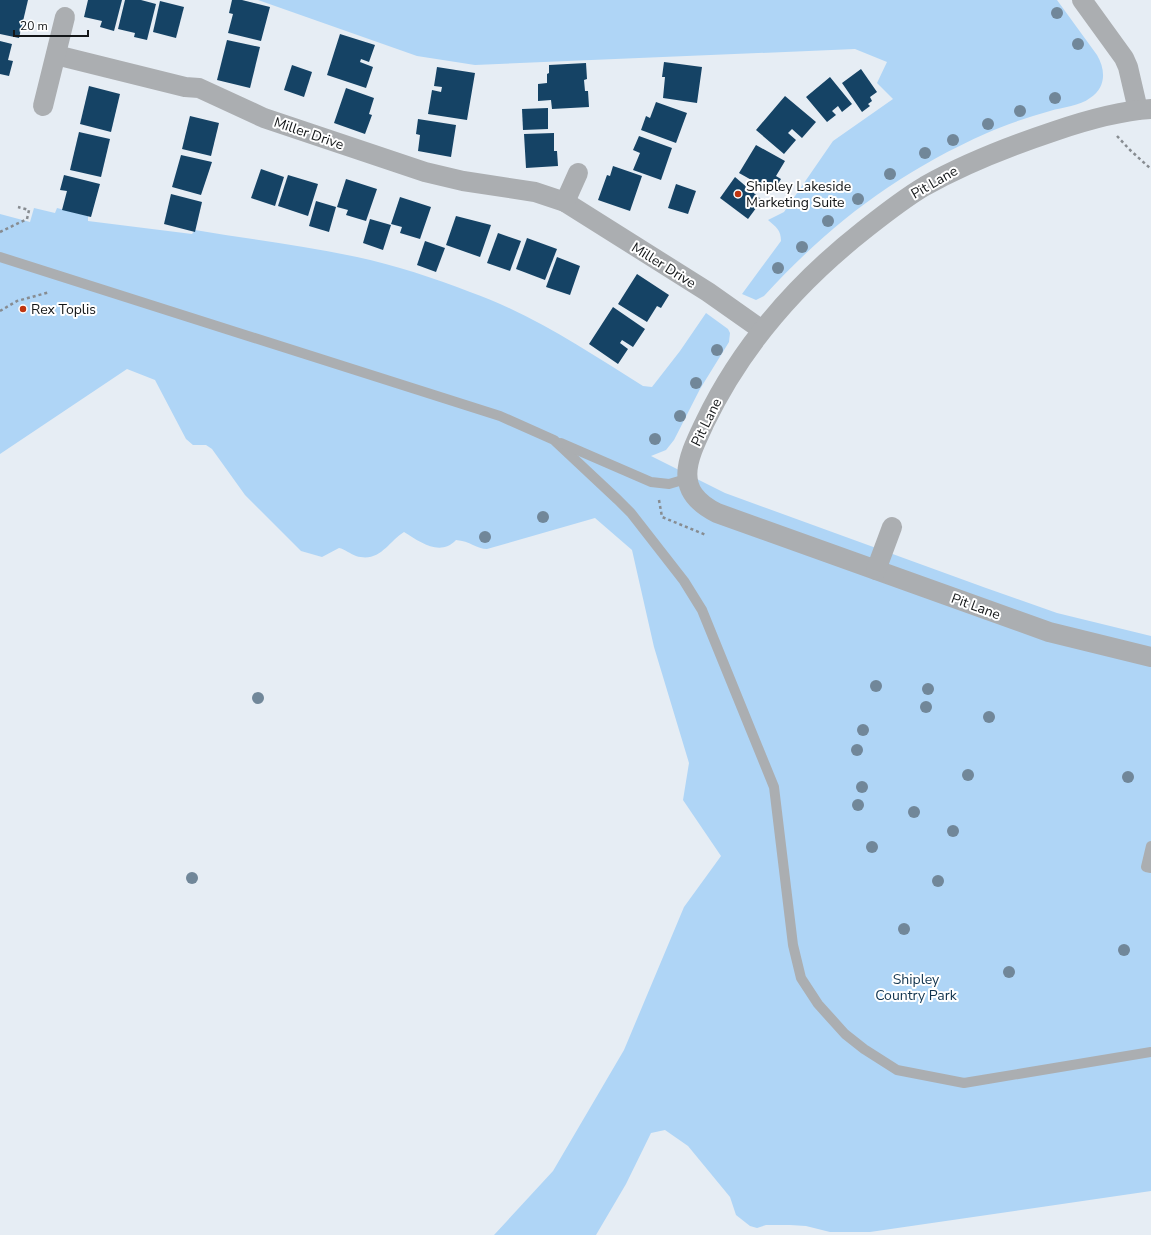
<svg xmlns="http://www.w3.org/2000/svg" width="1151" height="1235" font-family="'Nunito Sans',sans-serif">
	<rect width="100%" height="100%" fill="#e6edf4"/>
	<!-- green -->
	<g fill="#afd5f6">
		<path d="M258,0H1057L1097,55C1106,70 1106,88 1090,98C1080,106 1063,107 1050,111C1029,117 1007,124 987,133C897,173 830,224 764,296L756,300L742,294L781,241C781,230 776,227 768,220L784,212L833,141L893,99L877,83L887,62L855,49L475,65L417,56Z"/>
		<path d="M34,208L55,213L57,208L88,216V221L192,234L195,230C249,239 304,246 357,257C395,265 434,278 470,292C532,314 587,351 643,386L652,387L680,351L706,313L728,329L730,333L729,342L700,389L674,440L666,450L651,456L725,493L986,588L1057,613L1151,636V1191L870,1232H830L806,1226L790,1225H766L757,1228L750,1226L736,1215L730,1197L688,1146L665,1130L651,1133L626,1184L596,1235H494L553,1171L624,1050L684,907L721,856L683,800L689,763L654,647L632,550L595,518L487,549C477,549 470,541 456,540C440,557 420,542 404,532C388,542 380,563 356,556C350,554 345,549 339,548L322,557L301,551L245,495L212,449L206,445H193L186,439L155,380L127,369L0,454V214L30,222Z"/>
	</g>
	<!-- building -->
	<g fill="#154365">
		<path d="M0,0H28L19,38L0,34Z"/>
		<path d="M88,0H122L114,31L100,27L102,21L84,17Z"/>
		<path d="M125,0H141L156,4L147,40L134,37L135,33L118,29Z"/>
		<path d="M232,0H242L270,7L261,41L228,33L233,14L229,13Z"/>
		<path d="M160,1L184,7L176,38L153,32Z"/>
		<path d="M340,34L375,45L369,62L361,59L360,62L373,67L366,88L327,75Z"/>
		<path d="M227,40L260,47L250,88L217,80Z"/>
		<path d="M0,41L12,44L8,60L13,61L9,76L0,74Z"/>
		<path d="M664,62L702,67L697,103L663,98L665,77H662Z"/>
		<path d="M586,63L587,79L584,80L585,91H588L589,107L552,109L551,100L538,101V84L547,83V74L549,73V65Z"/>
		<path d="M292,65L312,72L304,97L284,90Z"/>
		<path d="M437,67L475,73L467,120L428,114L432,90L441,92L442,87L434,86Z"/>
		<path d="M861,69L877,92L870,97L872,101L868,104L870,106L862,112L842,83Z"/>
		<path d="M830,77L852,104L842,112L838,106L832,111L836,115L827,122L806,97Z"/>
		<path d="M89,86L120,94L111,132L80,124Z"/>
		<path d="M346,88L374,98L369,114L372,115L365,134L334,123Z"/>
		<path d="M785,96L816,122L802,138L792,129L788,133L796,140L784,154L756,130Z"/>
		<path d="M656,102L687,113L676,143L641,130L646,116L650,118Z"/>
		<path d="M548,108V129L523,130L522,109Z"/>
		<path d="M190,116L219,123L211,156L182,149Z"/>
		<path d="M418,119L456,125L451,157L418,151L420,135L416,134Z"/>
		<path d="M79,132L110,139L101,177L70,170Z"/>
		<path d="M554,133V151H557L558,166L526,168L524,134Z"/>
		<path d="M639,136L672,148L661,180L633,170L640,153L633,150Z"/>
		<path d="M756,145L785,161L776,176L781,179L773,192L739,173Z"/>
		<path d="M181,155L212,162L201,195L172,187Z"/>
		<path d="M613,166L642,176L630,211L598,200L607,175L610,176Z"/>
		<path d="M261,169L284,177L275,206L251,198Z"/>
		<path d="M64,175L100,184L91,217L62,210L67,191L60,190Z"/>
		<path d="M288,175L318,184L308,216L278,206Z"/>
		<path d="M735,177L762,200L748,219L720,198Z"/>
		<path d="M346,179L377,189L366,221L346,215L348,210L337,207Z"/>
		<path d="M676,184L696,191L688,214L668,208Z"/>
		<path d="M171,194L202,202L195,232L164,224Z"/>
		<path d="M400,197L431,207L420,239L400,233L402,227L391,224Z"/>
		<path d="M316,201L336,207L329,232L309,226Z"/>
		<path d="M456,216L491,225L480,257L446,245Z"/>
		<path d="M370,219L391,225L383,250L363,243Z"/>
		<path d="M498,233L521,241L510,271L487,263Z"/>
		<path d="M527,238L557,249L545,280L516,269Z"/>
		<path d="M425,241L445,248L436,272L417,265Z"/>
		<path d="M557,257L580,266L570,295L546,287Z"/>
		<path d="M637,274L669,295L661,308L657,306L647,322L618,304Z"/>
		<path d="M613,307L645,329L633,347L622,340L620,343L628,349L618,364L589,344Z"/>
	</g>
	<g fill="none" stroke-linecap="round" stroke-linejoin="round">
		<!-- path -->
		<g stroke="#878c91" stroke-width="2.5" stroke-dasharray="3 3" stroke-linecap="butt">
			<path d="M1117,136L1130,150L1151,169"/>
			<path d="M0,232L27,219L29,210L18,207"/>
			<path d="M0,311L17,301L50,292"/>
			<path d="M659,500L662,517L706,535"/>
		</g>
		<!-- lane -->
		<g stroke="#abaeb1" stroke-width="10">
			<path d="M0,257L500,416L554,440L618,500L631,513L684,581L702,610L774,787L793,945L801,978L818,1004L845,1034L864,1049L897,1070L964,1083L1151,1052"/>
			<path d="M561,443L651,482L669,484L686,479"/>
			<path d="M1151,846L1146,867L1151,868"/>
		</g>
		<!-- street -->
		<g stroke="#abaeb1" stroke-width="20">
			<path d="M1082,0L1124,58L1128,67L1138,110"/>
			<path d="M56,55L185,87L199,88L264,118L425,172L463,181L535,192L565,202L708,292L762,330"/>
			<path d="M43,106L65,17"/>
			<path d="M1151,109C1118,111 1087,120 1055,131C1010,146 966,163 925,186C903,199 883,215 864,230C798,282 742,345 705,422C688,458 671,490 717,513L1049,632L1151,657"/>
			<path d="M565,202L578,173"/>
			<path d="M876,570L892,527"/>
		</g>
	</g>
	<!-- trees -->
	<g fill="#718799">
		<circle cx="1057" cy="13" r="6"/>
		<circle cx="1078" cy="44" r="6"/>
		<circle cx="1055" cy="98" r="6"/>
		<circle cx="1020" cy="111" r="6"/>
		<circle cx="988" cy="124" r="6"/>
		<circle cx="953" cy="140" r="6"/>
		<circle cx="925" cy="153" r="6"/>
		<circle cx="890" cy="174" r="6"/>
		<circle cx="858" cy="199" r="6"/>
		<circle cx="828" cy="221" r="6"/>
		<circle cx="802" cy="247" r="6"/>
		<circle cx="778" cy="268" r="6"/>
		<circle cx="717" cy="350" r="6"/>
		<circle cx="696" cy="383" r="6"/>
		<circle cx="680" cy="416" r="6"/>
		<circle cx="655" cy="439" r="6"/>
		<circle cx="543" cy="517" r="6"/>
		<circle cx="485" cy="537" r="6"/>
		<circle cx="876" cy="686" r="6"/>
		<circle cx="928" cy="689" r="6"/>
		<circle cx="258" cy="698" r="6"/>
		<circle cx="926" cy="707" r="6"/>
		<circle cx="989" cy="717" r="6"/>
		<circle cx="863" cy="730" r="6"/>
		<circle cx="857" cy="750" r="6"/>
		<circle cx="968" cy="775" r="6"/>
		<circle cx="1128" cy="777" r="6"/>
		<circle cx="862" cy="787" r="6"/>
		<circle cx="858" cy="805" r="6"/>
		<circle cx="914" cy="812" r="6"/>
		<circle cx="953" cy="831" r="6"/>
		<circle cx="872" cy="847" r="6"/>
		<circle cx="192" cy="878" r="6"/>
		<circle cx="938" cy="881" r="6"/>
		<circle cx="904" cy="929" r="6"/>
		<circle cx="1124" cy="950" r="6"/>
		<circle cx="1009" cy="972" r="6"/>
	</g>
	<!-- markers -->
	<g fill="#bf3511" stroke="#fff" stroke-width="1.5">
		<circle cx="738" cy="194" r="4"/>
		<circle cx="23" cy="309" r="4"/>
	</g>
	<g text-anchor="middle" stroke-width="4" stroke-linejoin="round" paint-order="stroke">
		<!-- street labels -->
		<g font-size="14" fill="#131618" stroke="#fff">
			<text transform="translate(309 133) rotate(19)" y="5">Miller Drive</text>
			<text transform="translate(934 182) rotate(-30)" y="5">Pit Lane</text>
			<text transform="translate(664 265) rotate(32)" y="5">Miller Drive</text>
			<text transform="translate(706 422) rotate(-64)" y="5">Pit Lane</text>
			<text transform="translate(976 606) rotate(20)" y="5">Pit Lane</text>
		</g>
		<!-- poi labels -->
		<g font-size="14" fill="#131618" stroke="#fff" text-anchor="start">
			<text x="746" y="191">Shipley Lakeside<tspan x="746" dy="16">Marketing Suite</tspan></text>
			<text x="31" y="314">Rex Toplis</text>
		</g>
		<!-- park labels -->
		<g font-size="14" fill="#11344f" stroke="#fff">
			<text x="916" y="984">Shipley<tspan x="916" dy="16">Country Park</tspan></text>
		</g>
	</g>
	<!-- scale -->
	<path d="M14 30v6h74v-6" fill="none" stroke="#131618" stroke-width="2"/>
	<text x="20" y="30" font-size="12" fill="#131618" stroke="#ffffff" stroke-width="3" paint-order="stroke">20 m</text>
</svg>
